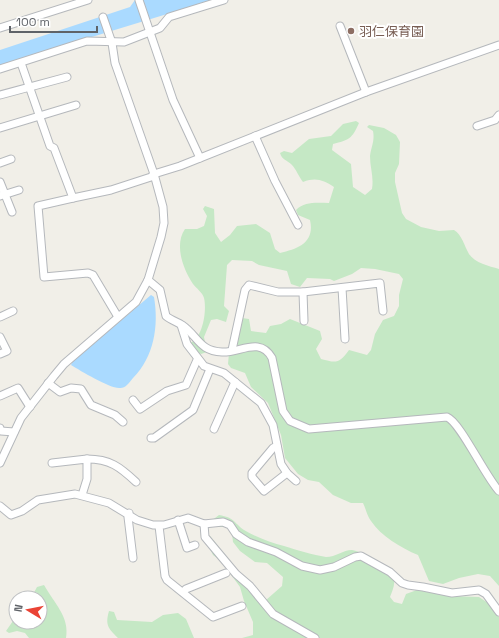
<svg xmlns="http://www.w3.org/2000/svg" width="499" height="638" font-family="'Space Grotesk','Noto Sans JP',sans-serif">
	<rect width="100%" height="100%" fill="#f1efe8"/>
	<!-- green -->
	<g fill="#c5e8c5">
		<path d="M356,121L359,123C352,139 349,140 333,144L332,150L351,164L353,187L365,195L372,189C374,177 370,168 370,156C371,147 375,141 373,131L367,127L369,125L384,128L396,135L400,142L399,164L395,173V182L402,213L406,219L421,227L439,231L454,230C462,235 464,245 469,254C475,263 489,266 499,269V586L490,576L478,574L459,578L443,584L429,581L418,555C401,548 381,536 371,521C367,516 366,509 363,503H351L333,495L319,482L308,480L298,474L285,458L281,435L268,403L251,387L245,373L231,368L228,364L229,353L237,347L242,318L249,319L251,331L266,333L270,326L281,324L290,319L320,331L322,339L316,349L321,359C336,363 339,364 349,350L367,355L371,350L375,334L383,320L394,316L399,306V295L403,279L399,274L375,269L361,268L352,274L334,281L330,279L307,278L300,287L291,284L287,271L259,265L252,261L232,260L227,265L224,306L229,311L226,322L217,319L211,320L204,337L207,352L201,354L194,350L190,343C203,338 207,310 204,298C203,293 196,288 193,284C183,269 174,245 185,229H197L204,226L207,216L203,209L205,206L214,209L215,233L221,242L230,235L237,226L256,224L270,233L275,249L280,253C299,249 315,242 310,220L298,215L296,210C305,201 317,203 329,203L334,187C323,180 316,177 303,182C299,177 296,169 292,165C287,160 282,160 280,153L284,151L292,153L309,139L331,136L343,124Z"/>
		<path d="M219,515C235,518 232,521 244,530C256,537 271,543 284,546C297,550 313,555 326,557C336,557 343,550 352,550C363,551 391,570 394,580C395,585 392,592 390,597L394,602L402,604L406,594L417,590L450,596L479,597L488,603L499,617V638H242L253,635V622L244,601L240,587L221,561L213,555L204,537L210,536L239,572L245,585L252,595L266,600L282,586L283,577L267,563L255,562L240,551L233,542L232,533L226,527H212L211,521Z"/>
		<path d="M44,585C54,603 70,617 66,638H29L25,633L17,631L9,633L6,631L15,618L16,610V622H40V598H31L37,587Z"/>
		<path d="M109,611L114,612L117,620L152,622L163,615L178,613L186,619L194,638H118C108,628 105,625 109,611Z"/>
	</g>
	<!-- water -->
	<g fill="#aadaff">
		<path d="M135,0H213L0,65V50L130,7Z"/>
		<path d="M151,295L154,297C159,326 154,357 133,378C129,383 125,389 119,388C109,388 81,371 71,365L73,361Z"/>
	</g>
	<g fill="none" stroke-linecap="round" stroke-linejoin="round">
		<!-- minor casing -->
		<g stroke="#b5b8bc" stroke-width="9">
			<g id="minor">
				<path d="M139,0L173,100L200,158"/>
				<path d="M340,26L366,92"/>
				<path d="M0,28L88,0"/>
				<path d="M21,63L50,146L54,148L73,198L111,190L151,177L154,174L180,166L366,92L499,45"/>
				<path d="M0,69L87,41L124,42L160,28L169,17L224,0"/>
				<path d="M0,95L67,77"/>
				<path d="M477,126L495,120L499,115"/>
				<path d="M0,128L76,105"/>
				<path d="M255,136L275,181L298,225"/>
				<path d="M0,163L11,159"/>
				<path d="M0,182L12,212"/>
				<path d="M0,196L19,190"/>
				<path d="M73,198L38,206L44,277L88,273L93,275L118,317"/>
				<path d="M148,280L160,290L166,316C171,320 177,322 182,325C198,336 199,351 222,352C240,353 260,336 272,358L283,411L290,421L309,429L447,417C460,422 485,476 499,491"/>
				<path d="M342,288L345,339"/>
				<path d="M303,292L304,321"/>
				<path d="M0,317L13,311"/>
				<path d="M181,325L187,344L204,366L224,373L261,403L273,425L281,464L287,473L296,481"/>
				<path d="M0,337L7,351L0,354"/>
				<path d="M232,350L245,290L249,285L278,292H303L380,283L383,311"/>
				<path d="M48,383L60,392L71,388L81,389L91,405L115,415L123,422"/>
				<path d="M0,396L18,388L30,407"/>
				<path d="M133,400L140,409L167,391L186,385L197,360"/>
				<path d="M0,428L1,431L14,432"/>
				<path d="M214,429L235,382"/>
				<path d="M151,438H154L193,410L210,369"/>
				<path d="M277,446L273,448L252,473V477L264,491L287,473"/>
				<path d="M87,459C110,459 120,467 136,482"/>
				<path d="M0,463L21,418L54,376L64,364L136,302L148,280L161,237L164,223L163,207L154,174L115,63L112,43L103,17"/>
				<path d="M52,463L87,459V479L82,495"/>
				<path d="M0,506L11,515L22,511L38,500L75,494L109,503L137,520L153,525H164L188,518L204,524L223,522L230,525L236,534L248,542L276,552L302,566L320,570L334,567L355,557L361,556L390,572L402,583L408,585L423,587L452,593L479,590L486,594L499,612"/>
				<path d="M129,513L128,517L133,558"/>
				<path d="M178,520L187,548L195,545"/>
				<path d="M204,524L205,537L236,574L250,586L273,614L315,638"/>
				<path d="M159,526L165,576L167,580L213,617L242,606"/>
				<path d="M183,592L186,589L226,573"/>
			</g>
		</g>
		<!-- minor -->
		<use href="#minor" stroke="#fff" stroke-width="7"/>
	</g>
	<!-- markers -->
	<circle fill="#8d6e63" stroke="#fff" stroke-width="1.5" cx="351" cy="31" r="4"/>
	<g text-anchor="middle" stroke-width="4" stroke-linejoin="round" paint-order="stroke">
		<!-- education labels -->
		<g font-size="13" fill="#785e54" stroke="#fff" text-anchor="start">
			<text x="359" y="36">羽仁保育園</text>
		</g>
	</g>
	<!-- north arrow -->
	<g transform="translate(28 610) rotate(280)"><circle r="19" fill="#ffffff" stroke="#bfc1c3"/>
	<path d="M0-3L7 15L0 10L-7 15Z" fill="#ea4335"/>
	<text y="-6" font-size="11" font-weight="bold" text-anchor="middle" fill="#5f6368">N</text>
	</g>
	<!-- scale -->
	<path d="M10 26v6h87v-6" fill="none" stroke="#5f6368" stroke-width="2"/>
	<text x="16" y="26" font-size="12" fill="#5f6368" stroke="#ffffff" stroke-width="3" paint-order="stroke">100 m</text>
</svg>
